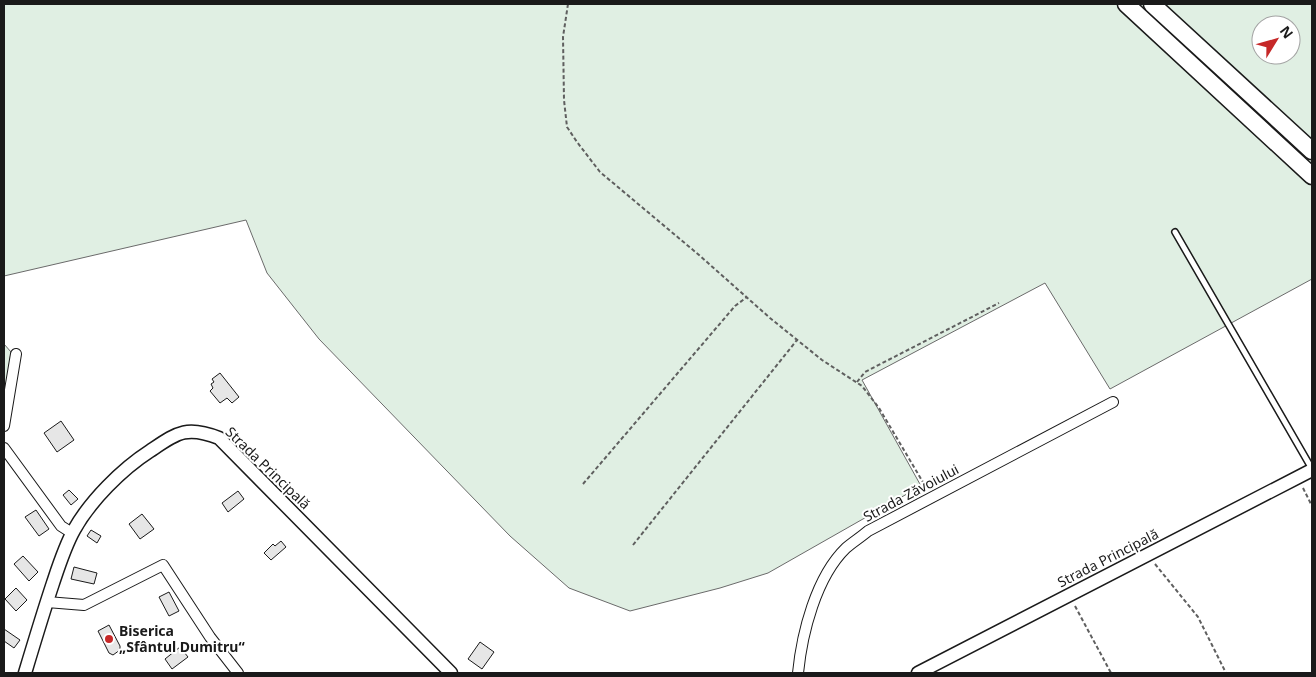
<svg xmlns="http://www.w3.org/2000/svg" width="1316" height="677" font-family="'Noto Sans',sans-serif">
	<rect width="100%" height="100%" fill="#fff"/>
	<!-- green -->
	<g fill="#e0efe3" stroke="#6a6a6a" fill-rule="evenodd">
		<path d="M4,4H1312V279L1110,389L1045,283L862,380L921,486L768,573L720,588L630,611L569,588L510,536L319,339L267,273L246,220L4,276ZM1261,25H1291V55H1261Z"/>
		<path d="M4,344L11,352L4,401Z"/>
	</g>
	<!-- building -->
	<g fill="#e6e6e6" stroke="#1a1a1a">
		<path d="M220,373L239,397L232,403L227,398L220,403L210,391L213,388L211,384L214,382L212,379Z"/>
		<path d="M61,421L74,440L57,452L44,433Z"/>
		<path d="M69,490L78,499L71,505L63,495Z"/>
		<path d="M238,491L244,499L228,512L222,503Z"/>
		<path d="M36,510L49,529L39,536L25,517Z"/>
		<path d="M142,514L154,529L140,539L129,524Z"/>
		<path d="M91,530L101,536L97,543L87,536Z"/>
		<path d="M281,541L286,547L271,560L264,553L273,544L275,546Z"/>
		<path d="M23,556L38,572L29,581L14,564Z"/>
		<path d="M74,567L97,573L94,584L71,579Z"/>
		<path d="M16,588L27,600L16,611L5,599Z"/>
		<path d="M169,592L179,611L169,616L159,597Z"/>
		<path d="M109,625L120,646V650L113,655L109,653L98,631Z"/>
		<path d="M4,629L20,640L14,648L4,641Z"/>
		<path d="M480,642L494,652L482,669L468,659Z"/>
		<path d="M180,647L188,657L172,669L165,659Z"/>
	</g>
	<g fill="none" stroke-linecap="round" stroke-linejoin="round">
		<!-- service casing -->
		<g stroke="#1a1a1a" stroke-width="8">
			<path id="service" d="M1175,232L1312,469"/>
		</g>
		<!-- minor casing -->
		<g stroke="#1a1a1a" stroke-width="12">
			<g id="minor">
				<path d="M4,426L16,354"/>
				<path d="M4,448L61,526L72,533"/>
				<path d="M47,602L84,605L163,565L210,637L238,673"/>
				<path d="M798,673C802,633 816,577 846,548C853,542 861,537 868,531L1113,402"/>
			</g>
		</g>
		<!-- tertiary casing -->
		<g stroke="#1a1a1a" stroke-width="15">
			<g id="tertiary">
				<path d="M25,673C34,643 43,613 53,583C59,565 65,546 74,530C90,501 122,469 150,451C177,433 186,425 219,438L451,673"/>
				<path d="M918,673L1312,470"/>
			</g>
		</g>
		<!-- trunk casing -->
		<g stroke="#1a1a1a" stroke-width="19">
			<g id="trunk">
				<path d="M1126,4L1312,176"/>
				<path d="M1152,4L1312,151"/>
			</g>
		</g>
		<!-- path -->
		<g stroke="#5f5f5f" stroke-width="2" stroke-dasharray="4 2.5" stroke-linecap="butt">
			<path d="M568,4L563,37L564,100L567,127L577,142L600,172L699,255L770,318L822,360L862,386L879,408L927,489"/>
			<path d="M857,382L865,372L999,303"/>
			<path d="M583,484L735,306L747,297"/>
			<path d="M1303,488L1312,506"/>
			<path d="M633,545L797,340"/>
			<path d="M1155,564L1198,617L1226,673"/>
			<path d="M1075,606L1111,673"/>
		</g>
		<!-- service -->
		<use href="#service" stroke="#fff" stroke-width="5"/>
		<!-- minor -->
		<use href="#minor" stroke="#fff" stroke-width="10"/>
		<!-- tertiary -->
		<use href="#tertiary" stroke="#fff" stroke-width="12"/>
		<!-- trunk -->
		<use href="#trunk" stroke="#fff" stroke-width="16"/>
	</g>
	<!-- markers -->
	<circle fill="#c62828" stroke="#fff" stroke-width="2" cx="109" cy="639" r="5"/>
	<g text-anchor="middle" stroke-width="4" stroke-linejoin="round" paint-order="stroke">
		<!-- street labels -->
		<g font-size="14" fill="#1a1a1a" stroke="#fff">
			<text transform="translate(268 468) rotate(44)" y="5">Strada Principală</text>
			<text transform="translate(911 493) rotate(-28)" y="5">Strada Zăvoiului</text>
			<text transform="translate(1108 558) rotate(-27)" y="5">Strada Principală</text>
		</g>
		<!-- poi labels -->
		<g font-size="14" font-weight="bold" fill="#1a1a1a" stroke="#fff" text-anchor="start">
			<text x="119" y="636">Biserica<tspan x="119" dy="16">„Sfântul Dumitru“</tspan></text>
		</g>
	</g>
	<!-- border -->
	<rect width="1316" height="677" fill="none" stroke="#1a1a1a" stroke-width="10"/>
	<!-- north arrow -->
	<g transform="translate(1276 40) rotate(53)"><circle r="24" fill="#ffffff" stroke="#a3a3a3"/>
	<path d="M0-4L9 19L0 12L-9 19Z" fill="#c62828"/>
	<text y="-8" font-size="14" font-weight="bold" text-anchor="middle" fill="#1a1a1a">N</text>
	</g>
</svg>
